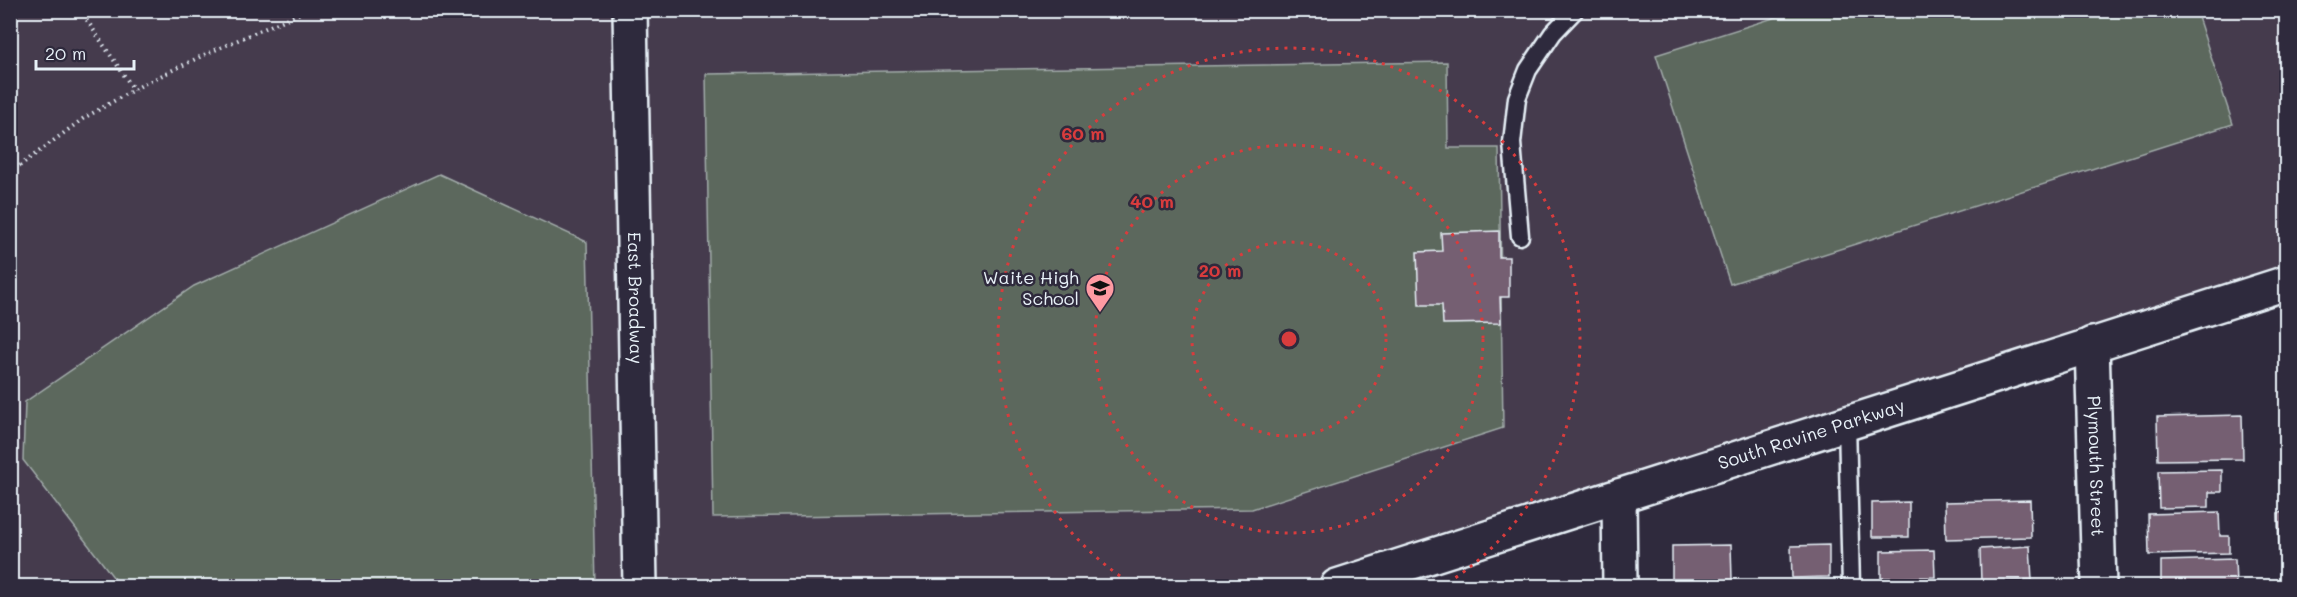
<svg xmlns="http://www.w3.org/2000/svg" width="2297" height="597" font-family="Mali,sans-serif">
	<rect width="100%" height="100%" fill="#2f2a3d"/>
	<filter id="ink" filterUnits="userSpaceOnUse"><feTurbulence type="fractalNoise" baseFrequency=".0167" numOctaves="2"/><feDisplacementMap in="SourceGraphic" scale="12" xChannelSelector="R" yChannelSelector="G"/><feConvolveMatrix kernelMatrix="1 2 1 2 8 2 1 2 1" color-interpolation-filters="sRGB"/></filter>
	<g filter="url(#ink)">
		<!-- built -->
		<path fill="#443a4d" d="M605,10V14L700,10L2286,11V283L1337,586H11L10,11Z"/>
		<!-- green -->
		<g fill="#5c685d" stroke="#a2acaa" stroke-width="1.5">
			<path d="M1796,11H2196L2233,124L1730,284L1656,55Z"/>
			<path d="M1447,62L1448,148H1499L1503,428L1252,509L713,517L706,74Z"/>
			<path d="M439,174L587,242L595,586H120L23,460L25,402L194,286Z"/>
		</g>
		<!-- building -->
		<g fill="#755e72" stroke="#e8f1f8" stroke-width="1.5">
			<path d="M1499,231V257H1509V297H1500L1501,323L1443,324L1442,305H1419L1417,252L1442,251L1441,233Z"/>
			<path d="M2242,415L2243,459L2158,460L2157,417Z"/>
			<path d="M2222,470V492H2209V507L2159,508L2158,471Z"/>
			<path d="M2030,500L2031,537L1946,539L1945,502Z"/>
			<path d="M1909,502V537H1872V503Z"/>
			<path d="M2219,512L2220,536H2229V553L2149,555L2148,514Z"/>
			<path d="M2286,512V552H2279L2278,513Z"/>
			<path d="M1731,545L1732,580L1672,581V546Z"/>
			<path d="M1829,545V577L1792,578L1791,546Z"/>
			<path d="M2030,546L2032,580L1981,582L1980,549Z"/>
			<path d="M1934,550L1935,577L1881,578V551Z"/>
			<path d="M2286,556V586H2282L2281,557Z"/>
			<path d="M2235,559L2236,586H2161V561Z"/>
		</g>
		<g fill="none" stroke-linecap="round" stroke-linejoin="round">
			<!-- service casing -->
			<g stroke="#e8f1f8" stroke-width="21">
				<g id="service">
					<path d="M1520,236L1512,143L1517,98L1528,70L1553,33L1575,10"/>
					<path d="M1847,423L1851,586"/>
				</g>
			</g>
			<!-- minor casing -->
			<g stroke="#e8f1f8" stroke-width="38">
				<g id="minor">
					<path id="s1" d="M2092,344L2099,586"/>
					<path d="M1619,496L1620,586"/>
				</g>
			</g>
			<!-- tertiary casing -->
			<g stroke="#e8f1f8" stroke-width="38">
				<g id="tertiary">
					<path id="s2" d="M630,10L640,586"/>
					<path id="s3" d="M1337,586L2286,283"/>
				</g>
			</g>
			<!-- path -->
			<g stroke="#e8f1f8" stroke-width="4" stroke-dasharray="1.5 4.5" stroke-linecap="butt">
				<path d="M80,10L134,90"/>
				<path d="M10,173L84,118L142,85L208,53L307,10"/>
			</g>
			<!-- service -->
			<use href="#service" stroke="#2f2a3d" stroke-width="16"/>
			<!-- minor -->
			<use href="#minor" stroke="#2f2a3d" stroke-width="33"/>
			<!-- tertiary -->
			<use href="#tertiary" stroke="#2f2a3d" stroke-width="33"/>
		</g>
	</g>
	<!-- distance rings -->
	<g fill="none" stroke="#d83c3d" stroke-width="3" stroke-dasharray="3 6">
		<circle cx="1289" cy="339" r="97"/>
		<circle cx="1289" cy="339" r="194"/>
		<path d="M1135 586A291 291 0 1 1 1443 586"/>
	</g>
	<!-- icons -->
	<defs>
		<g id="school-pin" transform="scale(1.5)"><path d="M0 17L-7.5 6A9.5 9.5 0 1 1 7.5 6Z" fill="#ff9aa2" stroke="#2f2a3d"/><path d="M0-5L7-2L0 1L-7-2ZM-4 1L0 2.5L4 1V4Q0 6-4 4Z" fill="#111"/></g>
	</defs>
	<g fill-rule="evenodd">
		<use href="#school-pin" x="1100" y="288"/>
	</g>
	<g text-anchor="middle" stroke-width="5" stroke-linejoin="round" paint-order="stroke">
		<!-- poi labels -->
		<g font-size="18" fill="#e8f1f8" stroke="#2f2a3d" text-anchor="end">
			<text x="1079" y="284">Waite High<tspan x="1079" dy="21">School</tspan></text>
		</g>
		<!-- street labels -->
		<g font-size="18" fill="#e8f1f8" stroke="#2f2a3d">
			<text dy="6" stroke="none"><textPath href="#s2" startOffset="288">East Broadway</textPath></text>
			<text dy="6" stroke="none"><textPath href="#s3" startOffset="498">South Ravine Parkway</textPath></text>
			<text dy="6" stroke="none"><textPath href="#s1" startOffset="122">Plymouth Street</textPath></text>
		</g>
	</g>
	<circle cx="1289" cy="339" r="9" fill="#d83c3d" stroke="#2f2a3d" stroke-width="3"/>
	<g font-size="18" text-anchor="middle" font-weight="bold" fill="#d83c3d" stroke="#2f2a3d" stroke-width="5" stroke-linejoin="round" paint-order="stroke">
		<text x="1083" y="140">60 m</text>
		<text x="1152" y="208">40 m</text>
		<text x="1220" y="277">20 m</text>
	</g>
	<!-- margin -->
	<rect width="2297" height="597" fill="none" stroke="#2f2a3d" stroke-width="36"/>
	<rect x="18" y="18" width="2261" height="561" fill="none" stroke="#e8f1f8" stroke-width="2" filter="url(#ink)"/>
	<!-- scale -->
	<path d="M36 60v9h98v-9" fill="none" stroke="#e8f1f8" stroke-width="3"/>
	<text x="45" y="60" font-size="18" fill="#e8f1f8" stroke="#2f2a3d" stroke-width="4.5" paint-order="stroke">20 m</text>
</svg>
